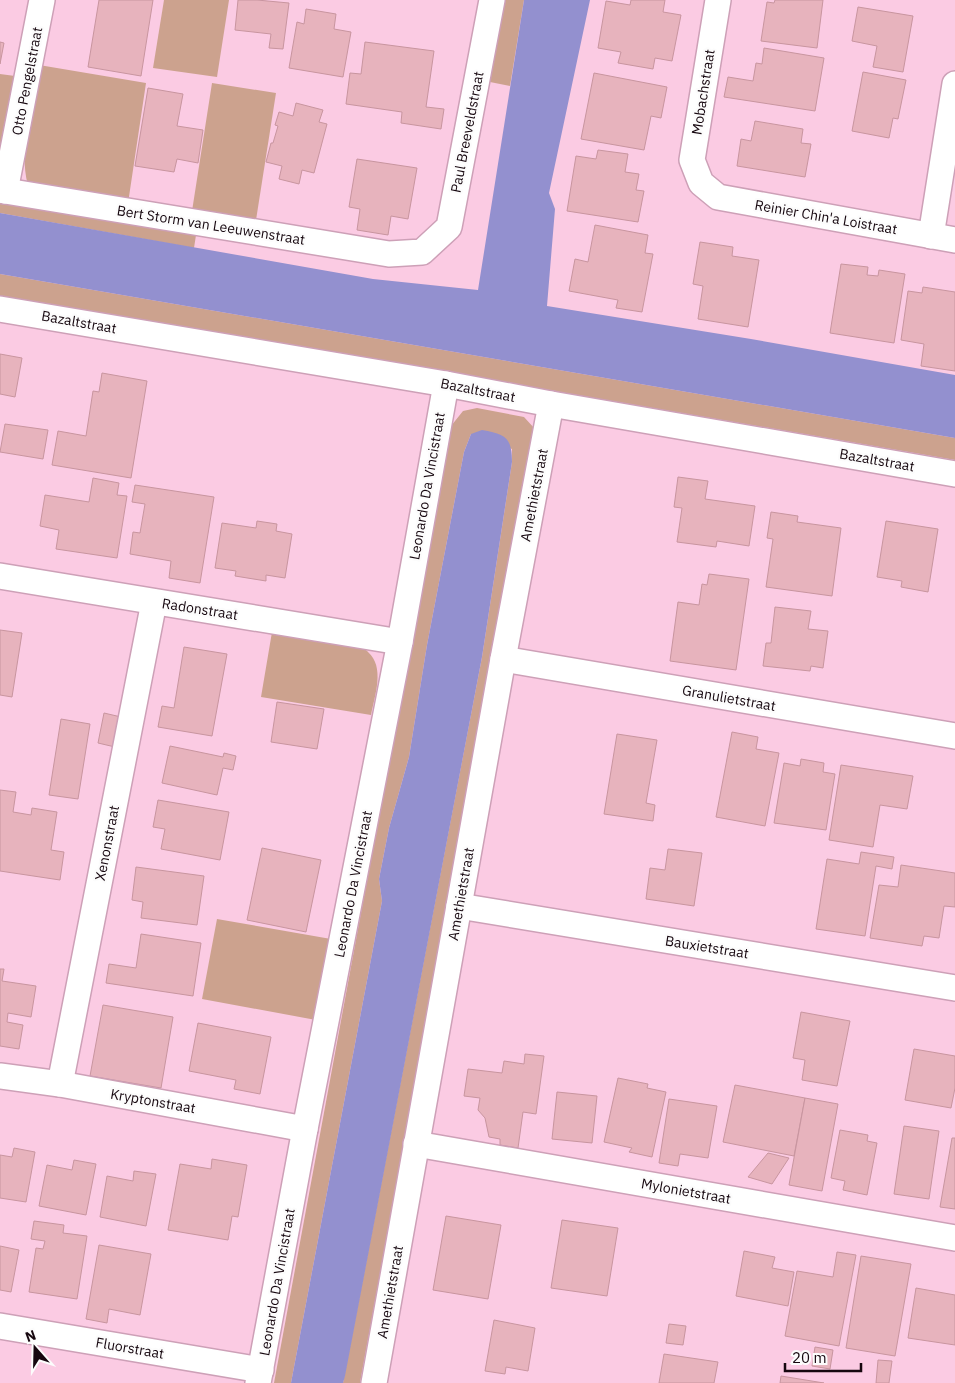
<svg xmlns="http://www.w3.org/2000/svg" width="955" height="1383" font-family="'IBM Plex Sans',sans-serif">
	<rect width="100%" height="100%" fill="#fbcbe3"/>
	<!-- green -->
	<g fill="#cca28e">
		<path d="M164,0H229L217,77L153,68Z"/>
		<path d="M504,0H524L510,86L490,82Z"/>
		<path d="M39,65L146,83L127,210L28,185C18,149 33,102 39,65Z"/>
		<path d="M0,74L15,76L0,154Z"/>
		<path d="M212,83L276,93L256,220L192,211Z"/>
		<path d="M0,199L196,235L194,248L0,213Z"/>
		<path d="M0,274L955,438V460L0,296Z"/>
		<path d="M477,408L524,417L535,429L360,1383H343L482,657L512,462V449L471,434L464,452L427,645L409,757L389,828L379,879L382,901L291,1383H274L451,426L463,411Z"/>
		<path d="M272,632L357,646C361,648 366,649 368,652C385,667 375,695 371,715L261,697Z"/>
		<path d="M217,919L331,939L316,1020L202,999Z"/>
	</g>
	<!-- water -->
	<g fill="#9390cf">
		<path d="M524,0H590L549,193L555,209L547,306L751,339L955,375V438L0,274V213L373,279L478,290Z"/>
		<path d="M482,430C505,434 512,437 512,462L482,657L345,1376L343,1383H291L382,901L379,879L389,828L409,757L427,645L464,452L471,434Z"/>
	</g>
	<!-- building -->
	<g fill="#e7b3bd" stroke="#c8959f">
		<path d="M99,0H153L141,76L88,67Z"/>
		<path d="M238,0H257L289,3L283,49L269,48L271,34L235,30Z"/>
		<path d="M631,0H665L663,12L681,15L672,61L655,58L653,69L618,63L621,52L598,48L606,1L630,5Z"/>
		<path d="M775,0H823L817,48L761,41L767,2L774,3Z"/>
		<path d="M858,7L913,16L903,72L873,67L877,46L852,41Z"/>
		<path d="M306,9L336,14L334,29L351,32L343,77L289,68L297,22L304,24Z"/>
		<path d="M0,42L4,43L0,64Z"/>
		<path d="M365,42L434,51L426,107L444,109L441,129L401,123L402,112L346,104L350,73L361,74Z"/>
		<path d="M764,48L824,58L815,111L724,97L728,77L753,81L756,63L762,64Z"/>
		<path d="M863,72L906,80L898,119L893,118L889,138L852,131Z"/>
		<path d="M594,73L667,87L661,118L651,116L644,150L581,139Z"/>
		<path d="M148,88L183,94L177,126L203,130L198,163L177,159L174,172L135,166Z"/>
		<path d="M296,103L323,110L319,122L327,124L314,173L302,170L299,184L279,179L282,166L266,162L271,143H273L278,126L275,125L279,112L293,116Z"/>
		<path d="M755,121L803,129L801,143L811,144L805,177L737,166L741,139L751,141Z"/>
		<path d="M598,150L628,154L625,172L639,174L636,190L644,191L638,222L567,211L576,156L596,159Z"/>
		<path d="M357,159L417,168L408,219L391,216L388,235L357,230L360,209L349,207Z"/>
		<path d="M595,225L648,235L645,253L653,254L642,312L616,308L618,300L569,291L575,259L588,262Z"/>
		<path d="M700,242L733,247L732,256L759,260L748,327L698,319L703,286L693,284Z"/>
		<path d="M841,264L868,267L867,275L878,276L879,270L905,274L894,343L830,333Z"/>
		<path d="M923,287L955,292V371L921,366L924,344L901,340L908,291L922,293Z"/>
		<path d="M0,354L22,358L15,397L0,394Z"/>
		<path d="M102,373L147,381L131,478L52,465L58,431L86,436L93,391L99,392Z"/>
		<path d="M5,424L48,430L43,459L0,452Z"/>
		<path d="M678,477L708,481L705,499L755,506L749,546L717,541L716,547L677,542L682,508L674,507Z"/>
		<path d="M93,478L119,483L117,495L127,496L117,558L56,549L59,530L40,526L45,495L89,502Z"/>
		<path d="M135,485L214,497L200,583L169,578L171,561L130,554L133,532L140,533L145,504L132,502Z"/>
		<path d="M771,512L798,516L797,522L841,528L832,596L766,587L773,539L767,538Z"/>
		<path d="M257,521L277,524L276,531L292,534L285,578L266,575V581L235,576L236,571L215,568L222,523L256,528Z"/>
		<path d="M886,521L938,529L928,592L901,587L902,581L877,577Z"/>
		<path d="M709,574L749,579L736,670L670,661L678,602L699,605L702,584L707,585Z"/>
		<path d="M775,607L811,611L808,629L828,631L823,668L811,666L810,671L763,666L766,643H771Z"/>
		<path d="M0,630L22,633L12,697L0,695Z"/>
		<path d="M184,647L227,654L212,736L158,727L162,706L174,708Z"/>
		<path d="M277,702L324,709L317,749L271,742Z"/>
		<path d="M104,713L121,717L115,747L98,743Z"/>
		<path d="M61,719L90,724L78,799L49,795Z"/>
		<path d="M732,732L758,737L756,749L779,753L765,826L716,817Z"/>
		<path d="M617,734L657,740L646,803L655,805L653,821L604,814Z"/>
		<path d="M170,746L223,757L224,753L236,756L233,770L223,768L217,795L162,783Z"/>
		<path d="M801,759L824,763L823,772L835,774L826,830L774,823L784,763L800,766Z"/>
		<path d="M841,765L913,776L907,809L880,805L873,847L829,840Z"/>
		<path d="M0,790L16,792L13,812L31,815L32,808L57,812L51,850L64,852L60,880L0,871Z"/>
		<path d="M158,800L229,812L220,860L161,849L165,829L153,827Z"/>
		<path d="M262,848L321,860L306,932L247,920Z"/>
		<path d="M668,849L702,853L694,906L646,899L650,868L665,870Z"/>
		<path d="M861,852L894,857L892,869L876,866L865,936L816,929L827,859L859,864Z"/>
		<path d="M901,865L955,873V907L944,906L939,938L924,936L922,946L870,938L879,885L898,887Z"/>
		<path d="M136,867L204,876L197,925L141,918L143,902L132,900Z"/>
		<path d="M141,934L201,943L193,996L106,983L109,964L136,968Z"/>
		<path d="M0,969H4L2,981L36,986L31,1017L8,1013L7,1022L23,1025L19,1049L0,1046Z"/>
		<path d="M103,1005L173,1017L161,1088L90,1076Z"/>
		<path d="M801,1012L850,1021L837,1086L802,1080L805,1060L793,1058Z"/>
		<path d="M198,1023L271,1037L260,1094L234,1089L236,1080L189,1071Z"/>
		<path d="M914,1049L955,1056V1088L951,1108L905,1100Z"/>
		<path d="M525,1054L544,1056L536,1114L523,1112L518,1148L500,1145V1139L489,1137L485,1118L478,1110L480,1098L464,1096L468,1069L502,1073L504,1061L524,1064Z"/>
		<path d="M618,1078L648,1084L647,1088L666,1092L652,1157L629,1152L632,1148L604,1142Z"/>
		<path d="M735,1085L805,1098L794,1156L723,1142Z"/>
		<path d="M557,1092L597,1096L592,1143L552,1139Z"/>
		<path d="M805,1098L838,1104L822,1191L789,1185Z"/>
		<path d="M669,1099L717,1106L708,1158L680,1154L678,1166L659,1163Z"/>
		<path d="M904,1126L939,1131L929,1199L894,1194Z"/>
		<path d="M840,1130L868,1135L867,1141L877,1143L867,1195L843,1190L845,1181L831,1178Z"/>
		<path d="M952,1138H955V1209L940,1207Z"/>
		<path d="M14,1148L35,1152L26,1202L0,1198V1155L12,1157Z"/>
		<path d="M768,1153L789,1158L772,1184L748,1177Z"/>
		<path d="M212,1159L247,1165L238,1217L232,1216L228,1240L168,1230L180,1164L211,1169Z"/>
		<path d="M74,1160L96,1164L86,1215L39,1206L47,1165L72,1170Z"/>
		<path d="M134,1171L156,1174L146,1226L100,1217L107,1176L133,1181Z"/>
		<path d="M446,1216L501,1225L488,1299L433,1290Z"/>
		<path d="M562,1220L618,1228L607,1296L551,1288Z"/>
		<path d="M34,1221L64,1225L63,1233L87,1236L77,1299L29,1292L36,1248L43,1249L45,1241L31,1239Z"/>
		<path d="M99,1245L151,1254L140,1315L109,1309L107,1323L86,1319Z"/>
		<path d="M0,1246L19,1250L11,1292L0,1290Z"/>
		<path d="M744,1251L775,1257L772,1268L794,1272L788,1306L736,1296Z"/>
		<path d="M837,1252L856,1255L839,1346L785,1336L797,1271L833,1277Z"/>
		<path d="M861,1256L911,1264L895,1356L846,1348Z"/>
		<path d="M916,1288L955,1295V1345L908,1338Z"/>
		<path d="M494,1320L535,1328L528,1371L506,1367L505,1374L485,1371Z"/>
		<path d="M669,1324L686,1326L683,1345L666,1343Z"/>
		<path d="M815,1347L833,1350L830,1369L812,1366Z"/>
		<path d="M664,1354L718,1362L714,1383H659Z"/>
		<path d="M878,1360L892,1361L889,1383H876Z"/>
		<path d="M781,1376L824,1383H780Z"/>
	</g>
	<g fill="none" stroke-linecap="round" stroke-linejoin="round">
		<!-- minor casing -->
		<g stroke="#cda0b7" stroke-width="28">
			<g id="minor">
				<path d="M718,0L692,160L701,183L718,197L955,240"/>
				<path d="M0,190L389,254L422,252L449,227L492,0"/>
				<path d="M5,191L42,0"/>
				<path d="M931,236L955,84"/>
				<path d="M0,309L446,384L551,404L955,474"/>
				<path d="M0,576L400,642"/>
				<path d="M503,659L955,736"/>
				<path d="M459,906L955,988"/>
				<path d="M0,1076L60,1084L305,1129"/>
				<path d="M60,1084L154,602"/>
				<path d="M416,1144L955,1238"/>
				<path d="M0,1326L261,1370"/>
				<path d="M258,1383L305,1129L400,642L446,384"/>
				<path d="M374,1383L503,659L551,404"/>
			</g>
		</g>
		<!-- minor -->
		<use href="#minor" stroke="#fff" stroke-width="25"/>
	</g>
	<g text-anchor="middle" stroke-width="4.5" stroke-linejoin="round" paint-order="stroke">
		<!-- street labels -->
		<g font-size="14" fill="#16070f" stroke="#fcfcfc">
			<text transform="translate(27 81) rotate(-79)" y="5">Otto Pengelstraat</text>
			<text transform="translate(703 92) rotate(-81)" y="5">Mobachstraat</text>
			<text transform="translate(467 132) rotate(-79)" y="5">Paul Breeveldstraat</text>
			<text transform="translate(826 217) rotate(10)" y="5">Reinier Chin'a Loistraat</text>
			<text transform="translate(211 225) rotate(9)" y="5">Bert Storm van Leeuwenstraat</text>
			<text transform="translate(79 322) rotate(10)" y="5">Bazaltstraat</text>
			<text transform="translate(478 390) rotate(11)" y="5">Bazaltstraat</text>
			<text transform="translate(877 460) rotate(10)" y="5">Bazaltstraat</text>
			<text transform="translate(427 486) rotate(-80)" y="5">Leonardo Da Vincistraat</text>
			<text transform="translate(534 495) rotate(-79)" y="5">Amethietstraat</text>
			<text transform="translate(200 609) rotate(9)" y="5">Radonstraat</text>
			<text transform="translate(729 698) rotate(10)" y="5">Granulietstraat</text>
			<text transform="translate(107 843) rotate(-79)" y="5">Xenonstraat</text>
			<text transform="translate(353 884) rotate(-79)" y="5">Leonardo Da Vincistraat</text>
			<text transform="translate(461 894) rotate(-80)" y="5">Amethietstraat</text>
			<text transform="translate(707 947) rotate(9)" y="5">Bauxietstraat</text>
			<text transform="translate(153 1101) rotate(10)" y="5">Kryptonstraat</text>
			<text transform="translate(686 1191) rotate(10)" y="5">Mylonietstraat</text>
			<text transform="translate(277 1282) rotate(-80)" y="5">Leonardo Da Vincistraat</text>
			<text transform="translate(390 1292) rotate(-80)" y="5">Amethietstraat</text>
			<text transform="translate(130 1348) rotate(10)" y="5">Fluorstraat</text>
		</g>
	</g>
	<!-- north arrow -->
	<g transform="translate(35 1348) rotate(340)" stroke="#fcfcfc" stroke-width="4" paint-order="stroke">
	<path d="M0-4L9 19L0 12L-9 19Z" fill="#16070f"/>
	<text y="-8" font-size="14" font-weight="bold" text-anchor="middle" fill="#16070f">N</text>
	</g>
	<!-- scale -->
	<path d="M785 1363v8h76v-8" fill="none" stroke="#16070f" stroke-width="2.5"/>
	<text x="792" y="1363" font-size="15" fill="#16070f" stroke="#fcfcfc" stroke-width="4" paint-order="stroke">20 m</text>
</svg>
